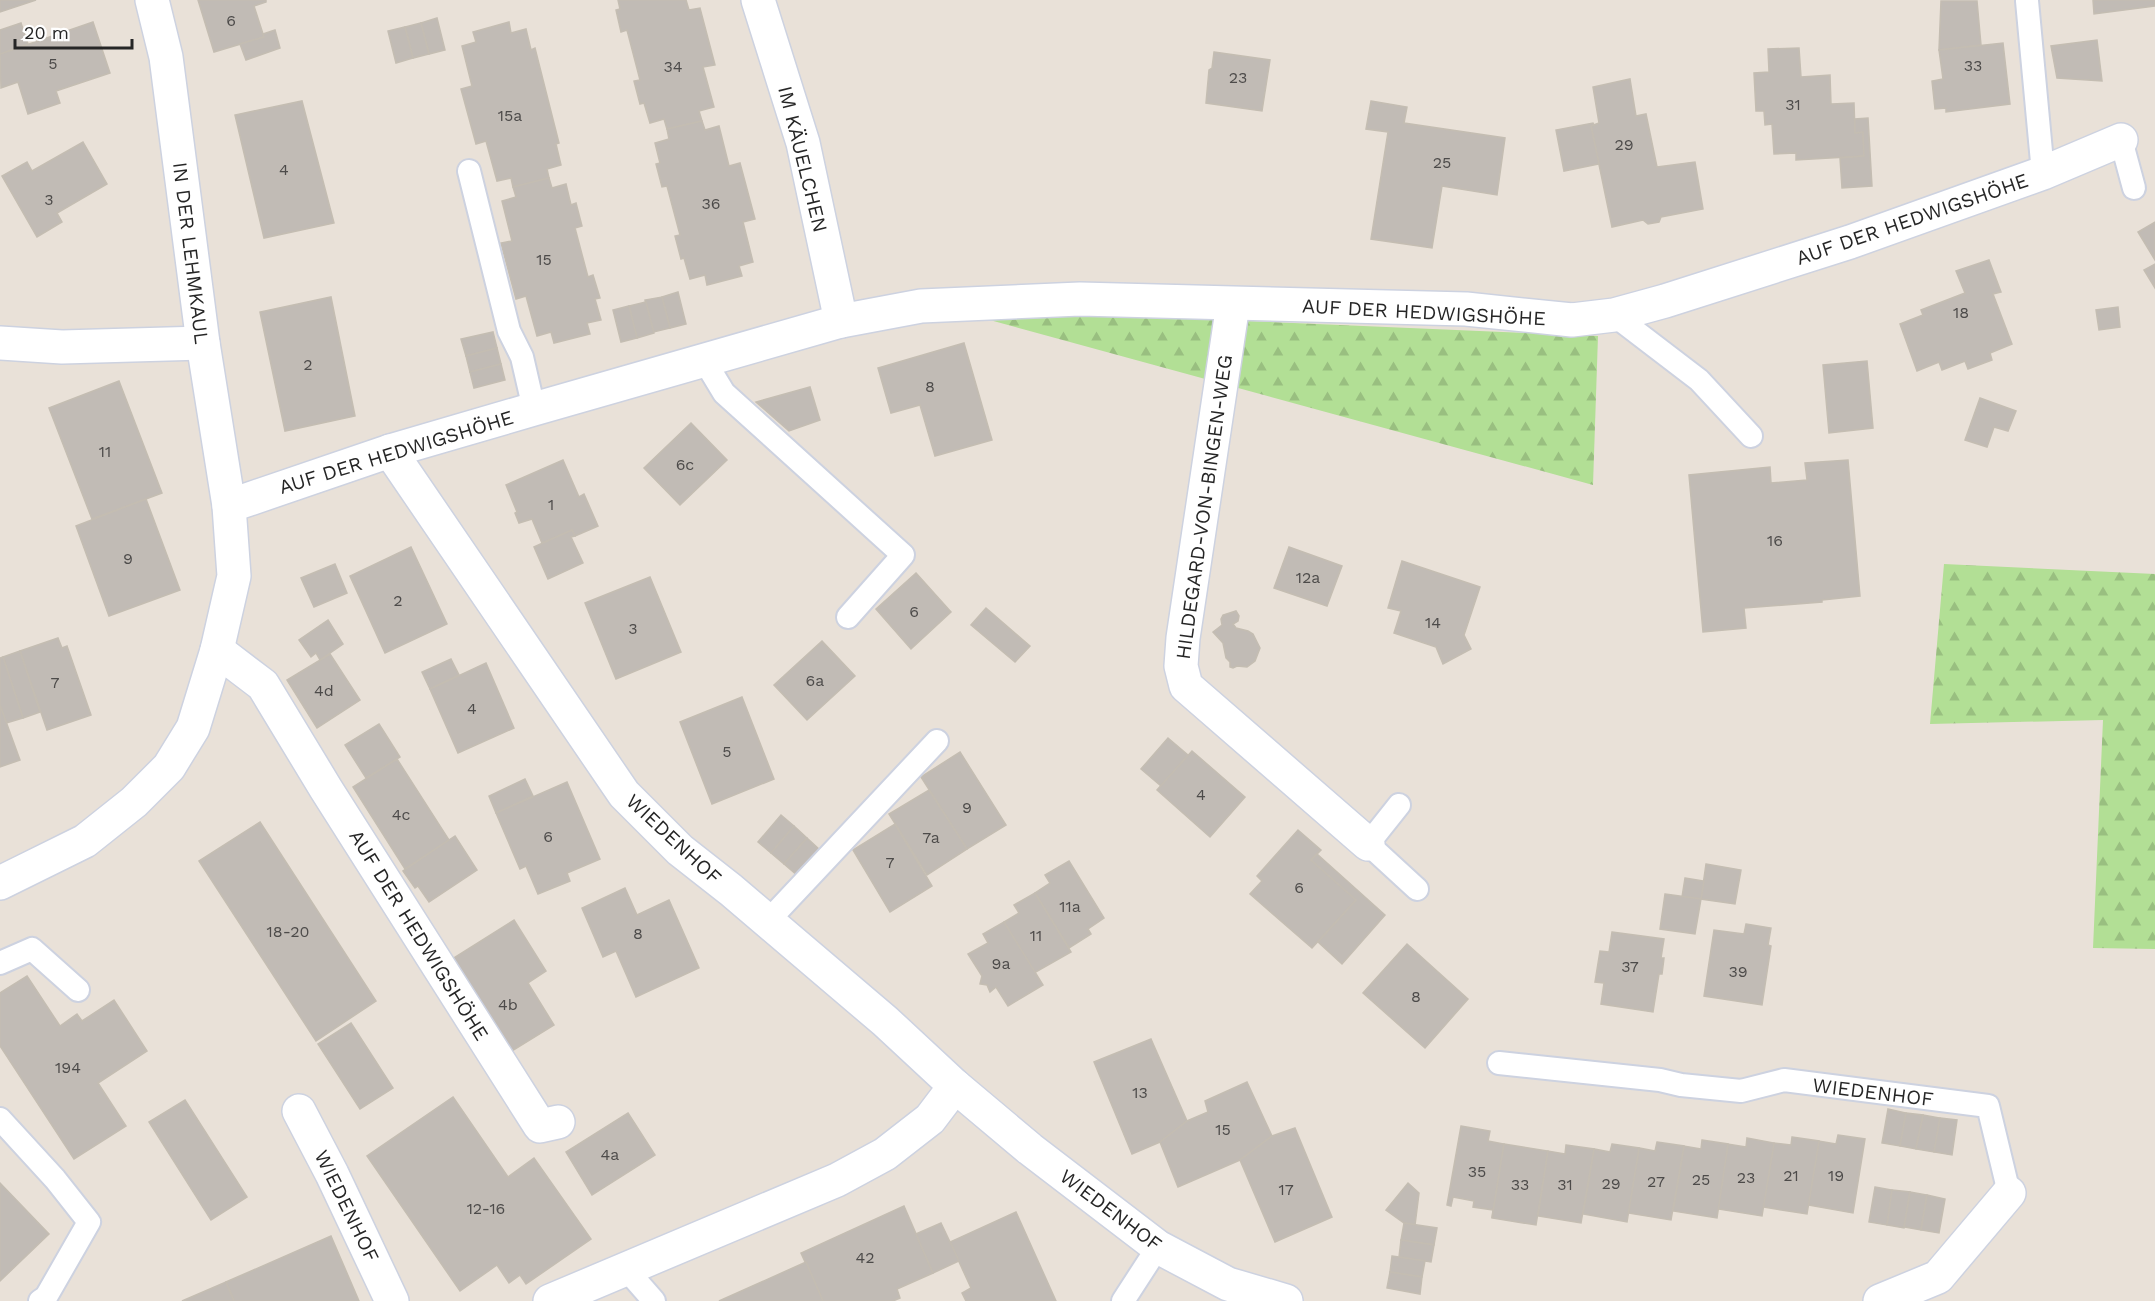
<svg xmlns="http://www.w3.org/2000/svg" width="2155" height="1301" font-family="'Work Sans',sans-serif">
	<defs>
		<pattern id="forest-firs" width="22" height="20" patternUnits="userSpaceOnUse" patternTransform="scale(1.5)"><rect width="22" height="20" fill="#b2df95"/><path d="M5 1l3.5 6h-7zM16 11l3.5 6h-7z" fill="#99bf80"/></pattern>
	</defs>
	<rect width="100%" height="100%" fill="#e9e1d8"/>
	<!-- forest -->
	<g fill="url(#forest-firs)">
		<path d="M957,311L1084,314L1598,336L1593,485Z"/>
		<path d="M1944,564L2155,574V949L2093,948L2103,720L1930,724Z"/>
	</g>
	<!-- building -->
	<g fill="#c1bbb5" stroke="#c4bdb2" stroke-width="1.5">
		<path d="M0,0H36L0,12Z"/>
		<path d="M198,0H266V2L254,6L264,37L214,52Z"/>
		<path d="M618,0H686L689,10L700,8L715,65L703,67L714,107L699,111L702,121L667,129L664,119L650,123L644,103L640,104L634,81L640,80L627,30L621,32L616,10L620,9Z"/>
		<path d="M2093,0H2155V6L2094,14Z"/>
		<path d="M1941,1H1977L1981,45L1939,50Z"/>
		<path d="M437,18L445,50L429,54L421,23Z"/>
		<path d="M93,22L110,73L56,91L60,103L28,114L18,82L1,88L0,54Z"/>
		<path d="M509,22L511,33L526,29L531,50L535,48L559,143L556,144L561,165L547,169L549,178L513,187L511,178L497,181L486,141L476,144L461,89L472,86L462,46L476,42L473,32Z"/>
		<path d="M21,23L28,44L0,54V30Z"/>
		<path d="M421,23L429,54L413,58L405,27Z"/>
		<path d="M405,27L413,58L396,63L388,31Z"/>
		<path d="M275,30L280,48L246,60L240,44L264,37L263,34Z"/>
		<path d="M2097,40L2102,81L2057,78L2051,46Z"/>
		<path d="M2003,43L2010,104L1946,112V108L1935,109L1932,81L1943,79L1939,50Z"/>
		<path d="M1799,48L1801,77L1830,75L1831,104L1854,103L1855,133L1863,132L1864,156L1796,160V153L1774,154L1772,124L1765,125L1764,111H1756L1754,73L1769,72L1768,49Z"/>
		<path d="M1214,52L1270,60L1262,111L1206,103L1209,70L1212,68Z"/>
		<path d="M1630,79L1636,116L1646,114L1657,167L1695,162L1703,209L1661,217L1659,222L1648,224L1643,220L1612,227L1591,126L1599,123L1593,87Z"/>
		<path d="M302,101L334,223L264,238L235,115Z"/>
		<path d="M1371,101L1407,107L1404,123L1505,138L1497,195L1442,186L1432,248L1371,239L1388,132L1366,129Z"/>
		<path d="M1868,118L1872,186L1842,188L1840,158L1864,156L1863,132L1855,133V119Z"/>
		<path d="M702,121L705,130L719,126L729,166L740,163L755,219L743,222L753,262L739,266L742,276L707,285L705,275L690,279L684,258L681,259L675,236L680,235L667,186L662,187L656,164L660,163L655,143L669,139L667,129Z"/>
		<path d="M1593,123L1594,125L1591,126L1599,164L1564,171L1556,130Z"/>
		<path d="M83,142L107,184L57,213L62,222L37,237L2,176L27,162L32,171Z"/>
		<path d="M549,178L552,188L566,184L571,205L576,203L582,226L575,228L588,277L593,275L600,298L595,299L601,320L587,323L590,334L554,343L551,332L537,336L526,296L516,299L501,243L512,241L502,201L516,197L513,187Z"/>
		<path d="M2155,222V260L2138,232Z"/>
		<path d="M1989,260L2001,292L1993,294L2012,344L1990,353L1992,360L1968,369L1965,361L1942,370L1939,362L1917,371L1900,324L1923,315L1921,310L1965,293L1956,271Z"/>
		<path d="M2155,264V288L2144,270Z"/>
		<path d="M678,292L686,324L670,328L662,297Z"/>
		<path d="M331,297L355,416L285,431L260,312Z"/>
		<path d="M662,297L670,328L653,332L645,300Z"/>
		<path d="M646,302L654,333L637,338L629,306Z"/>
		<path d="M629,306L637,338L621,342L613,310Z"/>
		<path d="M2118,307L2120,327L2099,330L2096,310Z"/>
		<path d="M493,332L497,348L466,356L461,339Z"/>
		<path d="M964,343L992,440L935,456L920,405L891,413L878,368Z"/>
		<path d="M497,348L501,364L470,372L466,356Z"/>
		<path d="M1867,361L1873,428L1829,433L1823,365Z"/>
		<path d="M501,364L505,380L474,388L470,372Z"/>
		<path d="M119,381L162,493L92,519L49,408Z"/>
		<path d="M810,387L820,420L789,431L756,402Z"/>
		<path d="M1980,398L2016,411L2008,431L1994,427L1987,447L1965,440Z"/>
		<path d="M691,423L727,460L680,505L644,468Z"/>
		<path d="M563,460L579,497L584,494L598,526L575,536L572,530L542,543L532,519L519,523L515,513L517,512L506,485Z"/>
		<path d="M1848,460L1860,596L1822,600V602L1744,608L1746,628L1703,632L1689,475L1770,467L1771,483L1807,480L1805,463Z"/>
		<path d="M146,499L180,590L109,616L76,526Z"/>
		<path d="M572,530L575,536L571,537L583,563L548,579L534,547Z"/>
		<path d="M411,547L447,624L385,653L350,576Z"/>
		<path d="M1289,547L1342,566L1327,606L1274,588Z"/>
		<path d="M1402,561L1480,587L1464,635L1471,649L1443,664L1436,647L1394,633L1401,611L1388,608Z"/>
		<path d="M335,564L347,593L314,607L301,578Z"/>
		<path d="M916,573L951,612L911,649L876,609Z"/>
		<path d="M650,577L681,652L616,679L585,603Z"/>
		<path d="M986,608L1030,646L1015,662L971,625Z"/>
		<path d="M1236,611L1239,616L1238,621L1233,624L1236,628L1248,631L1253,634L1260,648L1255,661L1247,667L1237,666L1233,668L1230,667V662L1226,658L1223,643L1213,632L1222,625L1221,619L1223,615Z"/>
		<path d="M328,620L343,644L320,660L316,653L311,657L299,640Z"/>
		<path d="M58,638L62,648L67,646L91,715L47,730L20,651Z"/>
		<path d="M822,641L855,676L807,720L774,685Z"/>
		<path d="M20,651L40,712L23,718L3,657Z"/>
		<path d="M330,654L360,700L317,728L287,680Z"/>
		<path d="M3,657L23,718L6,723L0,705V658Z"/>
		<path d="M451,659L459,675L430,689L422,672Z"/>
		<path d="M486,663L514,728L458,753L430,689Z"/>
		<path d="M742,697L774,779L712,804L680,722Z"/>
		<path d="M0,705L20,760L0,767Z"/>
		<path d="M379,724L400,757L366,778L345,745Z"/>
		<path d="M1168,738L1188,755L1161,786L1141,769Z"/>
		<path d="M1192,751L1245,797L1210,837L1157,790Z"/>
		<path d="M960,752L1006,825L967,849L921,777Z"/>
		<path d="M397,759L449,840L405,869L353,787Z"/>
		<path d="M525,779L533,796L496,813L489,796Z"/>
		<path d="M567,782L600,859L567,873L570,881L538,894L526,866L520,869L496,813Z"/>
		<path d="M929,790L967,849L927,875L889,814Z"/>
		<path d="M781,815L794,826L771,853L758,842Z"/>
		<path d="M260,822L376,1001L316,1041L199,861Z"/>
		<path d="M895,824L932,886L890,912L853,850Z"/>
		<path d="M794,826L807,838L784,864L771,853Z"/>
		<path d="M1298,830L1321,850L1311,860L1356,900L1312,948L1250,894L1262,881L1257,876Z"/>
		<path d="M455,836L477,870L429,902L418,886L415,888L403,871Z"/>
		<path d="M807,838L820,850L798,876L784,864Z"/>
		<path d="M1317,854L1385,915L1342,964L1318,942L1356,900L1311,860Z"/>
		<path d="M1069,861L1104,918L1088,929L1091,934L1069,948L1035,893L1050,883L1045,875Z"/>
		<path d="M1706,864L1741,870L1735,904L1701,899Z"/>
		<path d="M1685,878L1704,881L1701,899L1682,897Z"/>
		<path d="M625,888L637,915L669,900L699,968L636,997L616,951L603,957L582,908Z"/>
		<path d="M1035,893L1071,952L1034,973L1004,922L1019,913L1014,905Z"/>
		<path d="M1665,894L1701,899L1695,934L1660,929Z"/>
		<path d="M514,920L546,971L528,983L554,1025L507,1054L449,961Z"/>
		<path d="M1004,922L1043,985L1008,1006L996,987L990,992L987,985L980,984L982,976L968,954L988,943L983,934Z"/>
		<path d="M1746,924L1771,928L1768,945L1771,946L1762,1005L1704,996L1714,930L1744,934Z"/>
		<path d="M1612,932L1664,939L1661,958H1664L1662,974H1659L1653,1012L1601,1004L1604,983L1595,982L1600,951L1609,952Z"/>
		<path d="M1407,944L1468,999L1425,1048L1363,993Z"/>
		<path d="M27,976L60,1026L77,1014L82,1021L114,1000L147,1051L98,1083L126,1126L74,1159L0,1046V993Z"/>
		<path d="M351,1023L393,1088L360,1109L318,1044Z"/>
		<path d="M1151,1039L1187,1121L1160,1142L1132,1154L1094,1062Z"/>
		<path d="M1247,1082L1272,1136L1240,1160L1178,1187L1160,1142L1187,1121L1208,1112L1205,1101Z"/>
		<path d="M453,1097L508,1177L534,1158L591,1239L526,1284L520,1275L509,1283L497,1265L460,1291L367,1156Z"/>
		<path d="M185,1100L247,1197L211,1220L149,1122Z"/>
		<path d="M1888,1109L1906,1113L1900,1146L1882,1143Z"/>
		<path d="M628,1113L655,1155L592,1195L566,1152Z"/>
		<path d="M1906,1113L1923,1115L1916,1149L1900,1146Z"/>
		<path d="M1923,1115L1940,1118L1934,1152L1916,1149Z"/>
		<path d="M1940,1118L1957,1120L1952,1155L1934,1152Z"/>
		<path d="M1461,1126L1490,1131L1488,1141L1504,1144L1492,1218L1493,1210L1473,1207L1474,1201L1453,1197L1451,1206L1447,1205Z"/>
		<path d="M1295,1128L1332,1217L1275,1242L1240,1160L1272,1136Z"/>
		<path d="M1838,1135L1865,1139L1853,1213L1808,1205L1819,1141L1836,1144Z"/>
		<path d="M1792,1137L1819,1141L1807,1214L1763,1207L1774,1143L1791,1145Z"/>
		<path d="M1747,1138L1774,1143L1762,1216L1718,1209L1728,1144L1746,1147Z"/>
		<path d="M1702,1140L1728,1144L1717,1218L1673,1211L1684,1146L1701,1149Z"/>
		<path d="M1657,1142L1684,1146L1671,1220L1628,1213L1639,1148L1655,1151Z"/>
		<path d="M1504,1144L1548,1151L1536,1225L1492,1218Z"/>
		<path d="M1612,1144L1639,1148L1627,1222L1583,1214L1594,1149L1610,1152Z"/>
		<path d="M1566,1145L1594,1149L1581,1223L1538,1216L1548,1151L1565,1154Z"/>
		<path d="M0,1183L49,1234L0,1281Z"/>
		<path d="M1408,1183L1419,1193L1415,1225L1404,1223L1386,1210Z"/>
		<path d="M1875,1187L1892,1190L1887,1225L1869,1222Z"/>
		<path d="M1892,1190L1910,1192L1904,1228L1887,1225Z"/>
		<path d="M1910,1192L1927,1195L1921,1230L1904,1227Z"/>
		<path d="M1927,1195L1945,1199L1939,1233L1921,1230Z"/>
		<path d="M904,1206L933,1273L897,1289L900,1298L893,1301H823L801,1253Z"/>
		<path d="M1016,1212L1056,1301H966L962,1293L971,1288L950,1242Z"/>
		<path d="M941,1223L959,1261L933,1273L916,1234Z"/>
		<path d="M1404,1223L1437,1228L1434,1245L1401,1240Z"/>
		<path d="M331,1236L359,1301H234L226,1282Z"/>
		<path d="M1401,1240L1434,1245L1431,1262L1399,1257Z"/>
		<path d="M1392,1256L1425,1261L1422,1277L1390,1272Z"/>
		<path d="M806,1262L823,1301H719Z"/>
		<path d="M1390,1272L1422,1277L1420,1294L1387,1288Z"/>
		<path d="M226,1282L234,1301H182Z"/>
	</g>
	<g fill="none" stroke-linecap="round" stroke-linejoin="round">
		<!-- lane casing -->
		<g stroke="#cdd2e0" stroke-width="26">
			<g id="lane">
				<path d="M2027,1L2043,173"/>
				<path d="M2121,140L2134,188"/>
				<path d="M469,171L509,331L522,357L534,409"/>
				<path d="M1614,315L1699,380L1751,436"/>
				<path d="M704,360L724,393L903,555L848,617"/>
				<path d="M1399,805L1368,844L1417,889"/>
				<path d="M767,922L937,741"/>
				<path d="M0,963L32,949L78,990"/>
				<path d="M1499,1063L1660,1080L1681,1085L1741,1091L1784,1080L1988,1106L2009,1193"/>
				<path d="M0,1119L55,1179L89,1222L46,1297L40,1301"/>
				<path d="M626,1269L654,1301"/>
				<path d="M1123,1301L1158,1247"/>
			</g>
		</g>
		<!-- street casing -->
		<g stroke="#cdd2e0" stroke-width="36">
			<g id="street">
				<path d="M152,0L166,57L203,343L229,506"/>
				<path d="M758,0L803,143L841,321"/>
				<path d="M1233,304L1183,638L1181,666L1186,686L1368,844"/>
				<path d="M0,343L62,347L203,343"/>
				<path d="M390,451L624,794L680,850L731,890L885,1021L955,1086L1030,1149L1158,1247L1228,1284L1286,1301"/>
				<path d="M217,650L263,685L326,789L540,1126L558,1122"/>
				<path d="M0,883L85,841L134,802L169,767L193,728L217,650L234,576L229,506L390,451L534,409L841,321L921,306L1080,299L1466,309L1572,320L1614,315L1665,301L1850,242L2043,173L2121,140"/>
				<path d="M299,1111L332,1174L392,1301"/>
				<path d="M550,1301L837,1180L885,1154L930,1119L955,1086"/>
				<path d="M1880,1301L1938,1277L2009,1193"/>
			</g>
		</g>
		<!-- lane -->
		<use href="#lane" stroke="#fff" stroke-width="22"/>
		<!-- street -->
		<use href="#street" stroke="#fff" stroke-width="33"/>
	</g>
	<g text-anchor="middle" stroke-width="5" stroke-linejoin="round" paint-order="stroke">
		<!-- number labels -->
		<g font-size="16" fill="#4d4b4a">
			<text x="231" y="26">6</text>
			<text x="53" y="69">5</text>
			<text x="1973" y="71">33</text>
			<text x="673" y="72">34</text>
			<text x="1238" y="83">23</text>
			<text x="1793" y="110">31</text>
			<text x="510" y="121">15a</text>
			<text x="1624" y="150">29</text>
			<text x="1442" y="168">25</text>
			<text x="284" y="175">4</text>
			<text x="49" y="205">3</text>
			<text x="711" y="209">36</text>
			<text x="544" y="265">15</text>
			<text x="1961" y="318">18</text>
			<text x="308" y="370">2</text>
			<text x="930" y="392">8</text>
			<text x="105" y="457">11</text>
			<text x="685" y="470">6c</text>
			<text x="551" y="510">1</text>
			<text x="1775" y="546">16</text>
			<text x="128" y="564">9</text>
			<text x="1308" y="583">12a</text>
			<text x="398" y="606">2</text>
			<text x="914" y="617">6</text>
			<text x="1433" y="628">14</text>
			<text x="633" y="634">3</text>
			<text x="815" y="686">6a</text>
			<text x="55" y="688">7</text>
			<text x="324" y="696">4d</text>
			<text x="472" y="714">4</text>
			<text x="727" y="757">5</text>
			<text x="1201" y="800">4</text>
			<text x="967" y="813">9</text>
			<text x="401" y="820">4c</text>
			<text x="548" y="842">6</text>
			<text x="931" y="843">7a</text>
			<text x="890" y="868">7</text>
			<text x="1299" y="893">6</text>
			<text x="1070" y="912">11a</text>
			<text x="288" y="937">18-20</text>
			<text x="638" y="939">8</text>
			<text x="1036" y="941">11</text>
			<text x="1001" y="969">9a</text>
			<text x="1630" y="972">37</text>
			<text x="1738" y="977">39</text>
			<text x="1416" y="1002">8</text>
			<text x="508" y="1010">4b</text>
			<text x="68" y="1073">194</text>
			<text x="1140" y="1098">13</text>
			<text x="1223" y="1135">15</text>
			<text x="610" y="1160">4a</text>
			<text x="1477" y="1177">35</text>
			<text x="1791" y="1181">21</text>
			<text x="1836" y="1181">19</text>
			<text x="1746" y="1183">23</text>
			<text x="1701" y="1185">25</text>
			<text x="1656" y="1187">27</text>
			<text x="1611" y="1189">29</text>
			<text x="1520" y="1190">33</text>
			<text x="1565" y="1190">31</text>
			<text x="1286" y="1195">17</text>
			<text x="486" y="1214">12-16</text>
			<text x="865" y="1263">42</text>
		</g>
		<!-- street labels -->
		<g font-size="20" fill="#262626" stroke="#fff">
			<text transform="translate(803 159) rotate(76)" y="7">IM KÄUELCHEN</text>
			<text transform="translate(1912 219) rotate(-19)" y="7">AUF DER HEDWIGSHÖHE</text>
			<text transform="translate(191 253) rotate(83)" y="7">IN DER LEHMKAUL</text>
			<text transform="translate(1424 312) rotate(3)" y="7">AUF DER HEDWIGSHÖHE</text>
			<text transform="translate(396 452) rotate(-17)" y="7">AUF DER HEDWIGSHÖHE</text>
			<text transform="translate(1204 507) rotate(-82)" y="7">HILDEGARD-VON-BINGEN-WEG</text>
			<text transform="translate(674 839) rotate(43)" y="7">WIEDENHOF</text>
			<text transform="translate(419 935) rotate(58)" y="7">AUF DER HEDWIGSHÖHE</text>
			<text transform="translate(1873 1092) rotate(7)" y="7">WIEDENHOF</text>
			<text transform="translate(347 1206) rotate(64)" y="7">WIEDENHOF</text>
			<text transform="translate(1111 1210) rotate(37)" y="7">WIEDENHOF</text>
		</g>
	</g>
	<!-- scale -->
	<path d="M15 39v9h117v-9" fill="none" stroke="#262626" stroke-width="3"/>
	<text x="24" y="39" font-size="18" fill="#262626" stroke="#ffffff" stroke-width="4.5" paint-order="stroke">20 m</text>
</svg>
